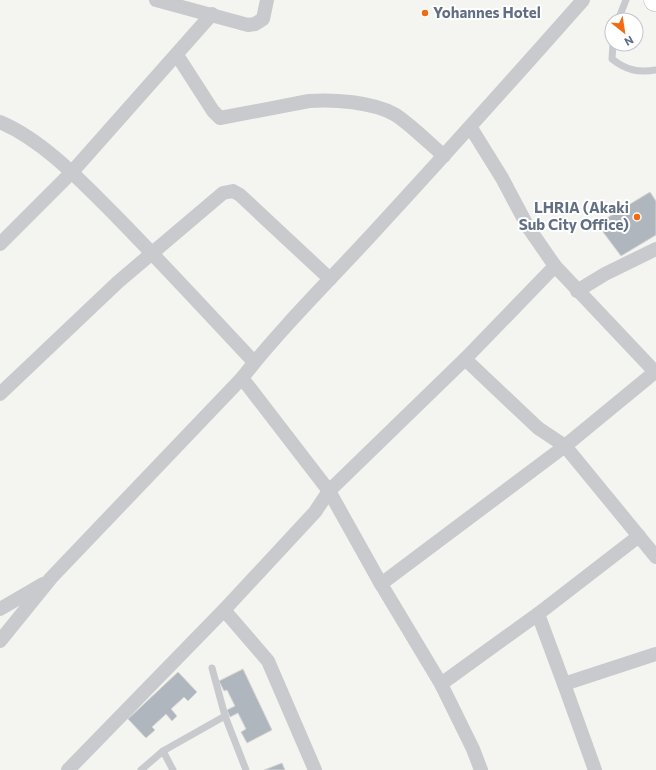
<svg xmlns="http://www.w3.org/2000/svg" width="656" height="770" font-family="Commissioner,sans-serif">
	<rect width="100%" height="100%" fill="#f4f5f0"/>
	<!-- building -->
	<g fill="#b0b6bd" stroke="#d5d5d3">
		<path d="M650,192L656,201V235L621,256L597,224Z"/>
		<path d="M243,669L272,730L247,743L241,732L246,729L238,713L230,717L227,710L235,706L227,690L224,691L219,681Z"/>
		<path d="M178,672L197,692L188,701L184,697L171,709L177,716L172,721L166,714L152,727L155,730L146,738L128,719Z"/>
		<path d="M282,763L285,770H264Z"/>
	</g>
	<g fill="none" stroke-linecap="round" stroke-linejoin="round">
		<!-- primary casing -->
		<g stroke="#b8bbbf" stroke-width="23">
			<path id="primary" d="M655,0H656"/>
		</g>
		<!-- service -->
		<g stroke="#c8cace" stroke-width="7">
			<path d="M618,20L626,0"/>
			<path d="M613,44L612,59C626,70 638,73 656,70"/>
			<path d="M212,668L225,716L246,770"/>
			<path d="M163,751L173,770"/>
			<path d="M141,770L163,751L225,716"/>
		</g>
		<!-- minor -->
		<g stroke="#c8cace" stroke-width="14">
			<path d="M156,0L248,25L255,24L263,19L267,0"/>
			<path d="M177,55L213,111L220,118L309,101C334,99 372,102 394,114C408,122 431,145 444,156"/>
			<path d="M0,122C43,140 82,182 115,215C162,263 208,313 254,362"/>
			<path d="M471,128L502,178L528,227L555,266L656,373"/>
			<path d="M0,244L72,172L212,14"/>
			<path d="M577,291L605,274L656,249"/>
			<path d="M465,359L538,428L565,446L656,557"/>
			<path d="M242,378L329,491L381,584L441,684L473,749L481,770"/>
			<path d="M0,394L118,282L223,193L233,191L240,195L330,279"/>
			<path d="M381,584L565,446L655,372"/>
			<path d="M0,609L43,584"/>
			<path d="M224,610L268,661L315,770"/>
			<path d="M538,614L564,684"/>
			<path d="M0,641L51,578L242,378C282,327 330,280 374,232C445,155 514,78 583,0"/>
			<path d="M441,684L538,614L639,536"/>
			<path d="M68,770L224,610L315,512L329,491L465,359L555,266"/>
			<path d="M595,770L564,684L656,654"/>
		</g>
		<!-- primary -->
		<use href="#primary" stroke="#fff" stroke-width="22"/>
	</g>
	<!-- markers -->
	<g fill="#f26b12" stroke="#fff" stroke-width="1.5">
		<circle cx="425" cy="13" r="4"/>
		<circle cx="637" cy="217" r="4"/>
	</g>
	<g text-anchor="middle" stroke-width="4" stroke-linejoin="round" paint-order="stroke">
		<!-- poi labels -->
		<g font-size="15" font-weight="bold" fill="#616e84" stroke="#fff" text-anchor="start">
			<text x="433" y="18">Yohannes Hotel</text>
			<text x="629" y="213" text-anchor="end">LHRIA (Akaki<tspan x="629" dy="17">Sub City Office)</tspan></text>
		</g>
	</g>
	<!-- north arrow -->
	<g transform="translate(624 32) rotate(150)"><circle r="19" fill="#ffffff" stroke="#c0c5ce"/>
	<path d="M0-3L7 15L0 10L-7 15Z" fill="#f26b12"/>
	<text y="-6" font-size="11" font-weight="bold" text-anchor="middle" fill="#616e84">N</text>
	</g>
</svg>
